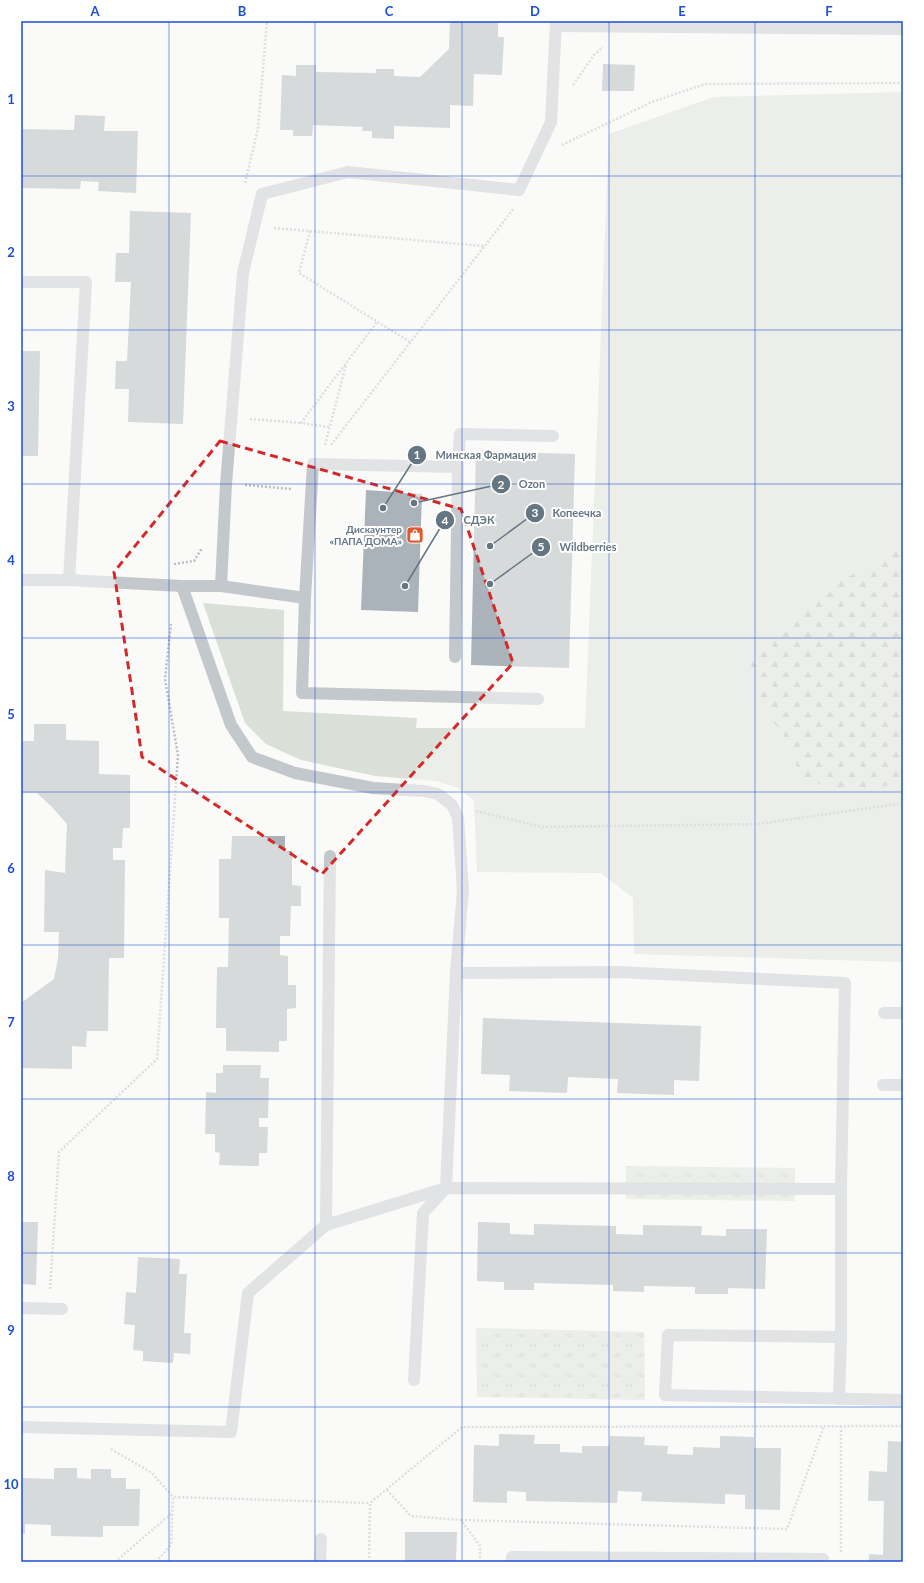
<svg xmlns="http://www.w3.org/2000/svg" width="924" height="1583" font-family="Lato,sans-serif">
	<defs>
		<pattern id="forest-firs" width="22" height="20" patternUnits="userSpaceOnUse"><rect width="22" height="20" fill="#dadfd7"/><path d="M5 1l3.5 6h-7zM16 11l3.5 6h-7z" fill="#b4b9b4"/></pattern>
		<pattern id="park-tufts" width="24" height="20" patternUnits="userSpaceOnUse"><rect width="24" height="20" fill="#dadfd7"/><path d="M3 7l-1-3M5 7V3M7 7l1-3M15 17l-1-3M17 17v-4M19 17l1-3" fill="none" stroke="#b4b9b4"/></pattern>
	</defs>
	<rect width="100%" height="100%" fill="#fafaf8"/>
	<!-- grass -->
	<path fill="#dadfd7" d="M903,92V546L832,586L783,629L749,651L758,699L788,742L800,776L833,790L903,785V962L634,954L633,898L601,873L477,872L474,800L458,788L437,781L375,776L301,760L266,744L245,723L203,603L284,610L283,711L417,718L416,728H585L609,134L714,97Z"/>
	<!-- forest -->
	<path fill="url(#forest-firs)" d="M903,546V785L833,790L800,776L788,742L757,699L749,651L783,629L832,586Z"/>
	<!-- park -->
	<g fill="url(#park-tufts)">
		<path d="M626,1166L795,1168V1201L626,1199Z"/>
		<path d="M476,1328L644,1332L645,1400L477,1397Z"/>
	</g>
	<!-- building -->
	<g fill="#aab3b9">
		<path d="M450,21H498V37H504L502,75L474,74L473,106L450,105V128L394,126V139L372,138V131H362L363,127L313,125L312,136H293V130H280L282,75L296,76V65H316V72L376,73V69H394V76L420,77L449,49Z"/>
		<path d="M603,64L635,65L634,91H602Z"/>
		<path d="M75,115L105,116L104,131H138L136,193L98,191L99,182L81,181L80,189L21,188V129L74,130Z"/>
		<path d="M130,211L191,213L183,424L128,422L129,389H115L116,361H127L131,282H115L116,253H129Z"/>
		<path d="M21,351H40L38,456H21Z"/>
		<path d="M476,451L575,454L569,668L471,665Z"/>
		<path d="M366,490L422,494L418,612L361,610Z"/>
		<path d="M34,724H66V740L99,741V774L130,775V828H123L122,848H113V860H125L124,958H109L108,1031H87L86,1047L72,1046V1069L21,1068V1003L54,979L58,958L59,932H44L45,870L65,873L67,824L52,807L37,793H21V741H34Z"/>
		<path d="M232,836H285V851H292V885L301,886V906H291L290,936H280V955L288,956V985H296V1008L287,1009V1041H279V1052L226,1051V1028H216L217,967H228L229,918H219V859H231Z"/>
		<path d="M483,1018L701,1026L699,1081L674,1080V1095L617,1093L618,1079L568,1077L567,1093L509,1091L510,1075L481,1074Z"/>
		<path d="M223,1065H261L260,1078H269L268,1118H259V1127H268L267,1153H259V1166L219,1165L220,1153L215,1152V1134H205L206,1092L216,1093V1073H223Z"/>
		<path d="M21,1222H38L36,1285L21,1284Z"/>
		<path d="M478,1222L510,1223V1234L534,1235V1224L616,1226V1234L643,1235V1225L702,1226L701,1235L726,1236V1229H767L765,1289L728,1288V1294H695V1287L644,1286V1292L613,1291V1285L534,1283V1290H504V1282L477,1281Z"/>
		<path d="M138,1257L180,1259L179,1274H187L184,1333H191L190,1354L174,1353L173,1363L143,1361V1351L133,1350L135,1325L124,1324L126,1292L136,1293Z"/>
		<path d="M499,1434L535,1435L534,1444H560V1452L582,1453V1446H609L610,1436L645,1437L644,1445L668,1446L667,1454L693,1455V1447L720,1448V1436L754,1437V1448H781L780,1510L745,1509V1495L725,1494V1504L641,1501L642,1492L618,1491L617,1503L526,1501V1492L507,1491V1503L473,1502L474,1445L499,1446Z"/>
		<path d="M888,1441L903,1442V1562H869V1554L883,1555L884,1501H868L869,1471L887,1472Z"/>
		<path d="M54,1468H77V1478L91,1479V1469H111V1478H126V1489H140L139,1526H103V1537L51,1536V1525L25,1524V1534H21V1478L54,1479Z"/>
		<path d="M405,1532H457L456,1562H405Z"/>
	</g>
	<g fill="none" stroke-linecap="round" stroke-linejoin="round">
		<!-- path -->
		<g stroke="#bbbfc2" stroke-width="2.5" stroke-dasharray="2 2" stroke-linecap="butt">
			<path d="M573,85L594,55L603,47"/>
			<path d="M562,145L652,102L705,84L903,83"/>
			<path d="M245,183L258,129L267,21"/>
			<path d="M274,228L484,246"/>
			<path d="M310,231L299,273L410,342"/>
			<path d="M250,419L301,423"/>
			<path d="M329,427L301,423L377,322"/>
			<path d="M325,445L346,365"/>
			<path d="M331,445L514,208"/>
			<path d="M245,485L292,489"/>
			<path d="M174,564L194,561L202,548"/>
			<path d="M476,811L542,827L758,824L903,803"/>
			<path d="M50,1289L59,1152L157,1059L178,755L165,679L171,624"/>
			<path d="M841,1426V1552"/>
			<path d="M111,1449L152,1473L173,1497"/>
			<path d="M387,1490L411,1516L461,1520L480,1546V1562"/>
			<path d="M461,1520L787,1529L824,1426"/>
			<path d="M115,1562L172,1513"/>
			<path d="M156,1562L171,1545L173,1497L370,1503"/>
			<path d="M369,1562L370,1503L462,1427L903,1426"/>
		</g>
		<!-- service -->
		<g stroke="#c3c8cc" stroke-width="12">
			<path d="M556,26L903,29"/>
			<path d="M21,282H86L69,580"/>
			<path d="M458,467L460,434L553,436"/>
			<path d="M21,580H69L182,586H221L305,598L313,464L458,467L455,657"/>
			<path d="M182,586L231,725L252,757L295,773L373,788L424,791L438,794L452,805L458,818L463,890L456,973L446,1188L326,1225"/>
			<path d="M221,586L226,484L243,273L262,194L348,172L519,190L551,122L556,21"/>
			<path d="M305,598L302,693L538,699"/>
			<path d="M456,973L619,972L845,983L841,1189"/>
			<path d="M884,1013H903"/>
			<path d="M883,1085H903"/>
			<path d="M21,1308L62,1309"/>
			<path d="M841,1337L668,1335L665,1395L903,1400"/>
			<path d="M414,1380L423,1213L446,1188L841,1189V1337L839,1399"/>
			<path d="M21,1427L231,1432L248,1293L326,1225L330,856"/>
			<path d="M320,1562L321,1539"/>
			<path d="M512,1562V1557L823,1559L821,1562"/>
		</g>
	</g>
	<!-- marked area -->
	<path d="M0 0H924V1583H0ZM220,441L461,509L513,663L322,874L142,757L114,572Z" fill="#fafaf8" fill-opacity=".55" fill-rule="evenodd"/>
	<path fill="none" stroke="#d62828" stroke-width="3" stroke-dasharray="8 5" stroke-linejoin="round" d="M220,441L461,509L513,663L322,874L142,757L114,572Z"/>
	<!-- grid -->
	<path fill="none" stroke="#1d4ed8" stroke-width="1" stroke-opacity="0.55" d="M169,21V1562M315,21V1562M462,21V1562M609,21V1562M755,21V1562M21,176H903M21,330H903M21,484H903M21,638H903M21,792H903M21,945H903M21,1099H903M21,1253H903M21,1407H903"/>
	<!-- icons -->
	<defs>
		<g id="shop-square" transform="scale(0.9)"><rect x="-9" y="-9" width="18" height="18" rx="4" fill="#e4572e" stroke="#fff"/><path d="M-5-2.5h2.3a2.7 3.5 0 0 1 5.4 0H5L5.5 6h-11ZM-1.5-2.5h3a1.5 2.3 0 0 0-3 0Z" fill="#fff"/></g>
	</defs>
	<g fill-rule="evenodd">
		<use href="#shop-square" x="415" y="535"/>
	</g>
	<g text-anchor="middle" stroke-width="4" stroke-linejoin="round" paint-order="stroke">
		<!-- poi labels -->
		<g font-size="10" font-weight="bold" fill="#657683" stroke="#fff" text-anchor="end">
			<text x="402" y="533">Дискаунтер<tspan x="402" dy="12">«ПАПА ДОМА»</tspan></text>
		</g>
	</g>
	<!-- callouts -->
	<path fill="none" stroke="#657683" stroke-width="1.5" d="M383 508L417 455M414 503L501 484M490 546L535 513M405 586L445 520M490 584L541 547"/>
	<g fill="#657683" stroke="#fff" stroke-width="1.5">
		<circle cx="383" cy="508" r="4"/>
		<circle cx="414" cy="503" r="4"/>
		<circle cx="490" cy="546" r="4"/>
		<circle cx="405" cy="586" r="4"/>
		<circle cx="490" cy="584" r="4"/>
		<circle cx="417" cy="455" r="10"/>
		<circle cx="501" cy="484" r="10"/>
		<circle cx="535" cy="513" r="10"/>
		<circle cx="445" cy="520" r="10"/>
		<circle cx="541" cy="547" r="10"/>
	</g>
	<g font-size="12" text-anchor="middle" font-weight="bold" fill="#fff">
		<text x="417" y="459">1</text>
		<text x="501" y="489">2</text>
		<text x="535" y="517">3</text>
		<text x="445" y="525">4</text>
		<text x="541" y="551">5</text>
	</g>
	<g font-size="11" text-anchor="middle" font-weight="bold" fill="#657683" stroke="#fff" stroke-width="4" stroke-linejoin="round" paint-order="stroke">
		<text x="486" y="459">Минская Фармация</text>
		<text x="532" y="488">Ozon</text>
		<text x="577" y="517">Копеечка</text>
		<text x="479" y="524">СДЭК</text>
		<text x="588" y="551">Wildberries</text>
	</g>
	<!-- border -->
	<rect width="924" height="1583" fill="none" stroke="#ffffff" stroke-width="44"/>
	<rect x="22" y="22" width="880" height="1539" fill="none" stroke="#1d4ed8" stroke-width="1.5"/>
	<g font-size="13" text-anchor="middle" font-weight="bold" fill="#1d4ed8">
		<text x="95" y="16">A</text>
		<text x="242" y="16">B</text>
		<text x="389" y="16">C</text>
		<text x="535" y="16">D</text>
		<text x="682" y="16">E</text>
		<text x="829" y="16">F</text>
		<text x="11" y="104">1</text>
		<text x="11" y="257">2</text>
		<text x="11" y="411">3</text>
		<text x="11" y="565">4</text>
		<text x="11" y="719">5</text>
		<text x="11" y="873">6</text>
		<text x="11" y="1027">7</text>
		<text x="11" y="1181">8</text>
		<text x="11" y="1335">9</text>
		<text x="11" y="1489">10</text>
	</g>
</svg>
